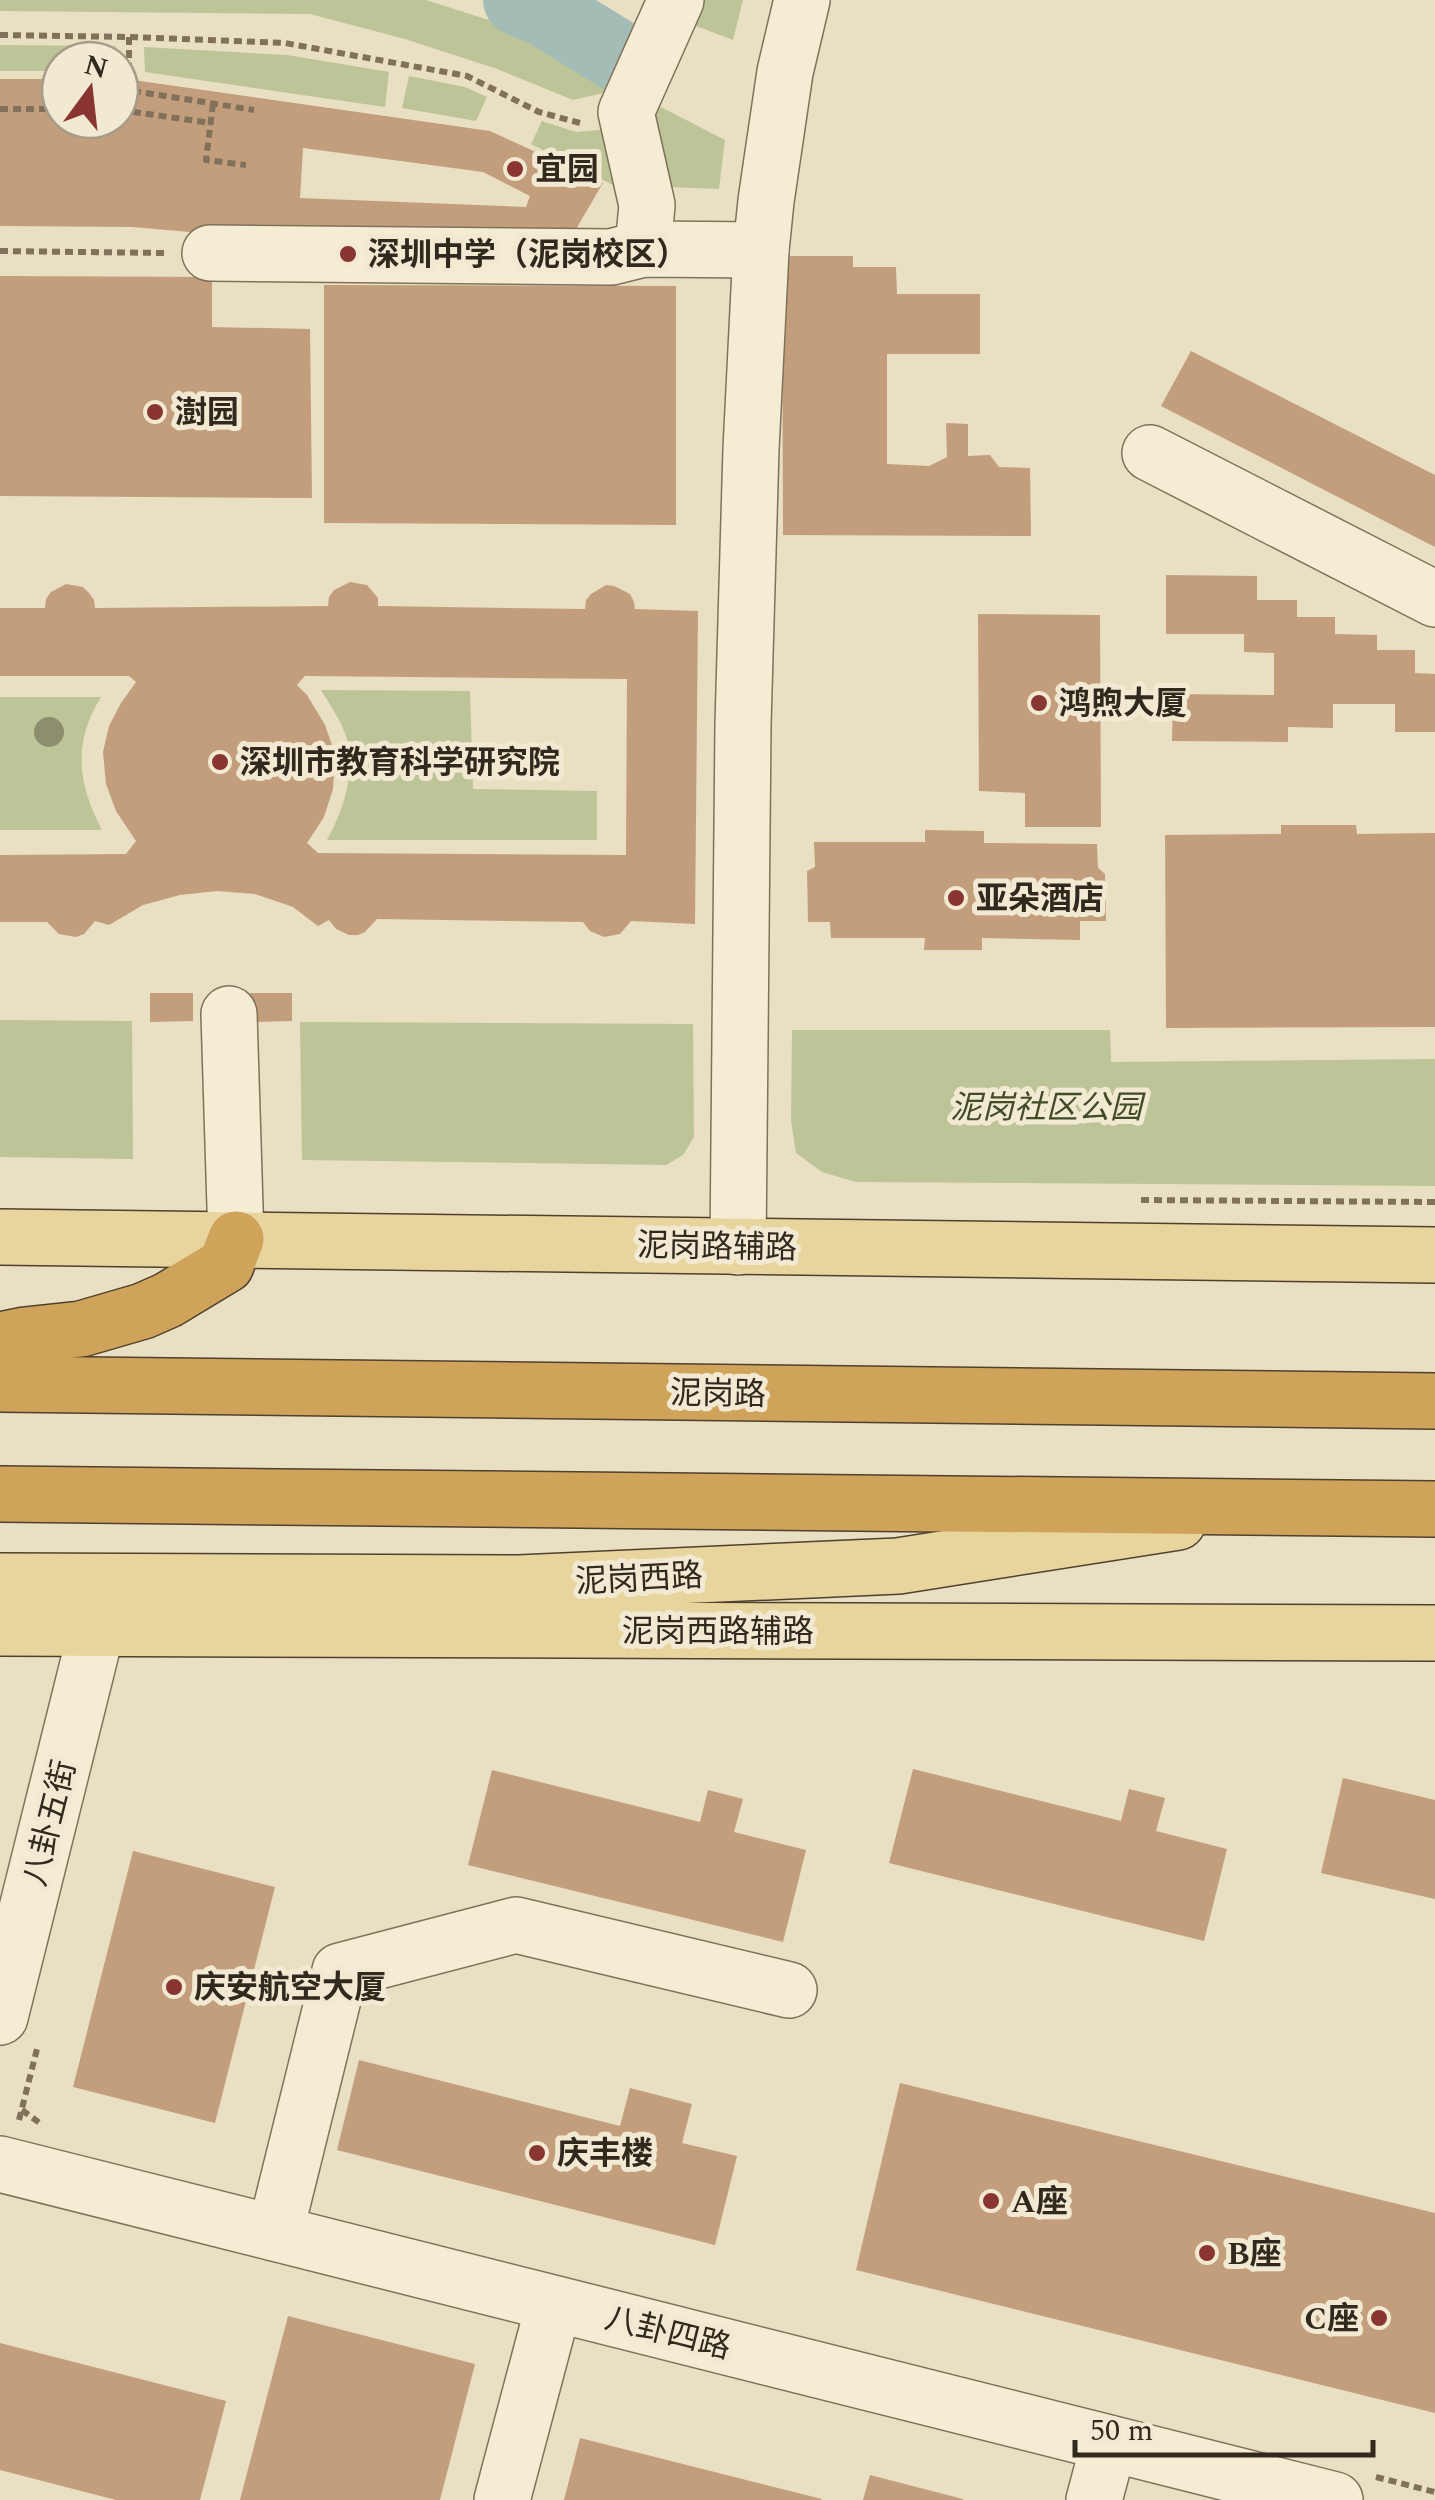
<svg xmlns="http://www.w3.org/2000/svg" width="1435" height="2500" font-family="Spectral,'Noto Sans SC',serif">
	<rect width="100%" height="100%" fill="#e9dfc2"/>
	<!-- green -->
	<g fill="#bdc598">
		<path d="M0,0H426L498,23L557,49L611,78L603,93L573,100L497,69L405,39L310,14L0,11Z"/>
		<path d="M696,0H743L733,40L688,23Z"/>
		<path d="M0,45L116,46V60H60V71H0Z"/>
		<path d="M144,47L287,55L389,72L385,107L145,72Z"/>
		<path d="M409,76L465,87L487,97L476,121L402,108Z"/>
		<path d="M657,105L725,140L719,189L668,187L649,122Z"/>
		<path d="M542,121L576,132L610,129L623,190L531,144Z"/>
		<path d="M321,690L470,691L473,789L597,791V840H327C343,811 356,773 347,739C342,722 330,705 321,690Z"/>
		<path d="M0,697H101C72,744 78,784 102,830H0Z"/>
		<path d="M0,1020L132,1021L133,1159L0,1157Z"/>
		<path d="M300,1022L693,1024L694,1137L683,1155L666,1165L302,1160Z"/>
		<path d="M792,1030H1110L1111,1062L1435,1059V1186L856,1182L822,1172L796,1153L791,1121Z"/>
	</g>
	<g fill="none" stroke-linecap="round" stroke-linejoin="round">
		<!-- river -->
		<path stroke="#a4bcb6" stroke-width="72" d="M519,0L547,12L628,62"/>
	</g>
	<!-- building -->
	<g fill="#c39e7c" fill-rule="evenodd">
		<path d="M0,79H60V120H120V80H133L490,131L603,183L569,241L236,236L132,227L0,226ZM303,148L483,172L530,196L526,207L300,198Z"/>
		<path d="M782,256H853V267H896L897,294H980V354H887V464L929,466L947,457L946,423L968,424V456L990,455L999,467L1030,468L1031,536L783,535Z"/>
		<path d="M0,276L212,277V327L310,329L312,498L0,496Z"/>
		<path d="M324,285L676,286V525L324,523Z"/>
		<path d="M1191,351L1435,475V547L1161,406Z"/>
		<path d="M1166,575L1257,576V600H1297V617H1335V634L1377,635V650H1415V673L1435,674V732H1395V704H1333V728L1288,727V742L1172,741L1173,694L1274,695V653L1244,652V634H1166Z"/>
		<path d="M350,582L367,585L378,598V606L585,609L586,600L591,594L606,585L614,586L630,594L634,602L635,609L698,611L695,924L631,921L620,934L604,937L590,931L583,922L377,919L365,932L358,935H349L336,929L329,920L318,926L293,907L255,894L217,891L180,895L143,905L109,925L95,921L84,934L76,937L59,934L47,922H0V855L126,854L136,841L116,811L106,784L103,752L109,726L121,703L136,682L129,676H0V608H45L46,599L51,592L66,584L83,587L89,593L94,600L95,608L328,606L329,597L334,590ZM305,676L627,679L626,855L318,853L307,843L324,817L333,789L335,754L325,725L307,695L297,685Z"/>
		<path d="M978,614L1100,615L1101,827H1025V793L979,791Z"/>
		<path d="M1281,825H1356L1357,834L1435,833V1027L1166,1028L1165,835L1281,834Z"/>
		<path d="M925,830L984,831V843L1097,844L1098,868L1105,874L1106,921H1080V940L982,938V950H924L925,938H831L830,922H808L807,871L815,867L814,842H925Z"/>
		<path d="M150,993H193V1021L150,1022Z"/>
		<path d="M250,993H292V1021L250,1022Z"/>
		<path d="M913,1769L1121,1821L1129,1789L1165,1798L1156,1831L1227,1849L1204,1941L889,1863Z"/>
		<path d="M492,1770L700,1822L708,1790L743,1799L734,1832L806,1850L783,1942L468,1865Z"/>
		<path d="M1343,1778L1435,1800V1899L1321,1873Z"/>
		<path d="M133,1851L275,1887L215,2123L73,2087Z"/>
		<path d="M359,2060L620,2126L630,2088L692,2104L682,2143L737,2156L715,2245L337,2150Z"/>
		<path d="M900,2083L1435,2213V2413L856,2270Z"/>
		<path d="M288,2316L475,2364L440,2500H240Z"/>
		<path d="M0,2343L226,2401L200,2500H116L0,2470Z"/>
		<path d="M580,2438L822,2499L821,2500H564Z"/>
		<path d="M870,2475L963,2499V2500H863Z"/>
	</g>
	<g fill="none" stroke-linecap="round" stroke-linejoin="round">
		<!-- minor casing -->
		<g stroke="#81715b" stroke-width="58">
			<g id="minor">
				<path d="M643,249L647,205L626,112L676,0"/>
				<path d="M210,253L611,257L643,249L761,250"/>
				<path d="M1150,453L1435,599"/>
				<path d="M229,1014L236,1239"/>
				<path d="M738,1247L743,724L751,449L761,250L766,201L785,72L802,0"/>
				<path d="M0,2017L97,1628"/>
				<path d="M0,2164L1335,2500"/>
				<path d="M275,2233L340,1971L516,1925L789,1990"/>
				<path d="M502,2500L554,2304"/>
				<path d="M1094,2500L1109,2444"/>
			</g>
		</g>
		<!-- major casing -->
		<g stroke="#4f402f" stroke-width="58">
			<g id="major">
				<path d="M0,1237L1435,1255"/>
				<path d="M0,1581L519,1583L898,1566L1178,1522"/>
				<path d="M0,1628L1435,1633"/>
			</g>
		</g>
		<!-- highway casing -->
		<g stroke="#4f402f" stroke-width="58">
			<g id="highway">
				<path d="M0,1340L25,1335L81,1329L143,1311L168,1300L226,1265L236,1239"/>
				<path d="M0,1384L1435,1401"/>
				<path d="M0,1494L1435,1509"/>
			</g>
		</g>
		<!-- path -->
		<g stroke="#81715b" stroke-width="6" stroke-dasharray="8 5" stroke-linecap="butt">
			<path d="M0,35L129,37L285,43L467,76L539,112L580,123"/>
			<path d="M129,37V67"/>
			<path d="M133,91L254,110"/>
			<path d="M213,104L206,160L246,165"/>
			<path d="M0,109H60"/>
			<path d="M120,110L211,123"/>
			<path d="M0,251L164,253"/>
			<path d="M1141,1200L1435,1202"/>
			<path d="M22,2110L41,2124"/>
			<path d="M19,2120L38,2045"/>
			<path d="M1376,2477L1435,2492"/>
		</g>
		<!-- minor -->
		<use href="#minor" stroke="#f4edd4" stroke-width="55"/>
		<!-- major -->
		<use href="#major" stroke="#e8d59e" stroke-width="55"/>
		<!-- highway -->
		<use href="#highway" stroke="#d0a35b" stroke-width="55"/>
	</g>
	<!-- trees -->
	<circle fill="#8d8e6d" cx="49" cy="732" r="15"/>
	<!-- markers -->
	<g fill="#893632" stroke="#f1e9d1" stroke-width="4">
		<circle cx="515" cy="169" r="10"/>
		<circle cx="348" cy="254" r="10"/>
		<circle cx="155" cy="412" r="10"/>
		<circle cx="1039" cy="703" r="10"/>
		<circle cx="220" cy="762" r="10"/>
		<circle cx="956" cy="898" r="10"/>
		<circle cx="174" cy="1987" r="10"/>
		<circle cx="537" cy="2153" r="10"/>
		<circle cx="991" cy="2201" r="10"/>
		<circle cx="1207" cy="2253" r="10"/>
		<circle cx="1379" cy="2318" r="10"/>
	</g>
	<g text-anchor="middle" stroke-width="10" stroke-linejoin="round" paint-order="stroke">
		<!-- poi labels -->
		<g font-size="32" font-weight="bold" fill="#32291e" stroke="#f1e9d1" text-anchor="start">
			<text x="535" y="180">宜园</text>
			<text x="368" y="265">深圳中学（泥岗校区）</text>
			<text x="175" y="423">澍园</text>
			<text x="1059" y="714">鸿煦大厦</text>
			<text x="240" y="773">深圳市教育科学研究院</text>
			<text x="976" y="909">亚朵酒店</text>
			<text x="194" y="1998">庆安航空大厦</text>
			<text x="557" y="2164">庆丰楼</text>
			<text x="1011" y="2212">A座</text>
			<text x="1227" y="2264">B座</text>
			<text x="1359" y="2329" text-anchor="end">C座</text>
		</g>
		<!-- park labels -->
		<g font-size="32" font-style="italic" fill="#414c27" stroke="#f1e9d1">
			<text x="1046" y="1118">泥岗社区公园</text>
		</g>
		<!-- street labels -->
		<g font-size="32" fill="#32291e" stroke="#f1e9d1">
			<text transform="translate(717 1246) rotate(1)" y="11">泥岗路辅路</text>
			<text transform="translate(718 1393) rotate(1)" y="11">泥岗路</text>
			<text transform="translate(639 1578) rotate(-3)" y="11">泥岗西路</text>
			<text x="718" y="1642">泥岗西路辅路</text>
			<text transform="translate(49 1823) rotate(-76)" y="11">八卦五街</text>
			<text transform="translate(668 2332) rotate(14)" y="11">八卦四路</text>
		</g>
	</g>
	<!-- north arrow -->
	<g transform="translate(90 90) rotate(15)"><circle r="48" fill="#f1e9d1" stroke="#a59c89" stroke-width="2.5"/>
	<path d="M0-8L18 38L0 25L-18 38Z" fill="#893632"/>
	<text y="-15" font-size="28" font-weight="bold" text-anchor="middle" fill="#32291e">N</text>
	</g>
	<!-- scale -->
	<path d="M1075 2440v15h298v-15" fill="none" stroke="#32291e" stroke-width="5"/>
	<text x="1090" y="2440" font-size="30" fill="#32291e" stroke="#f1e9d1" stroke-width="8" paint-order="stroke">50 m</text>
</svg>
